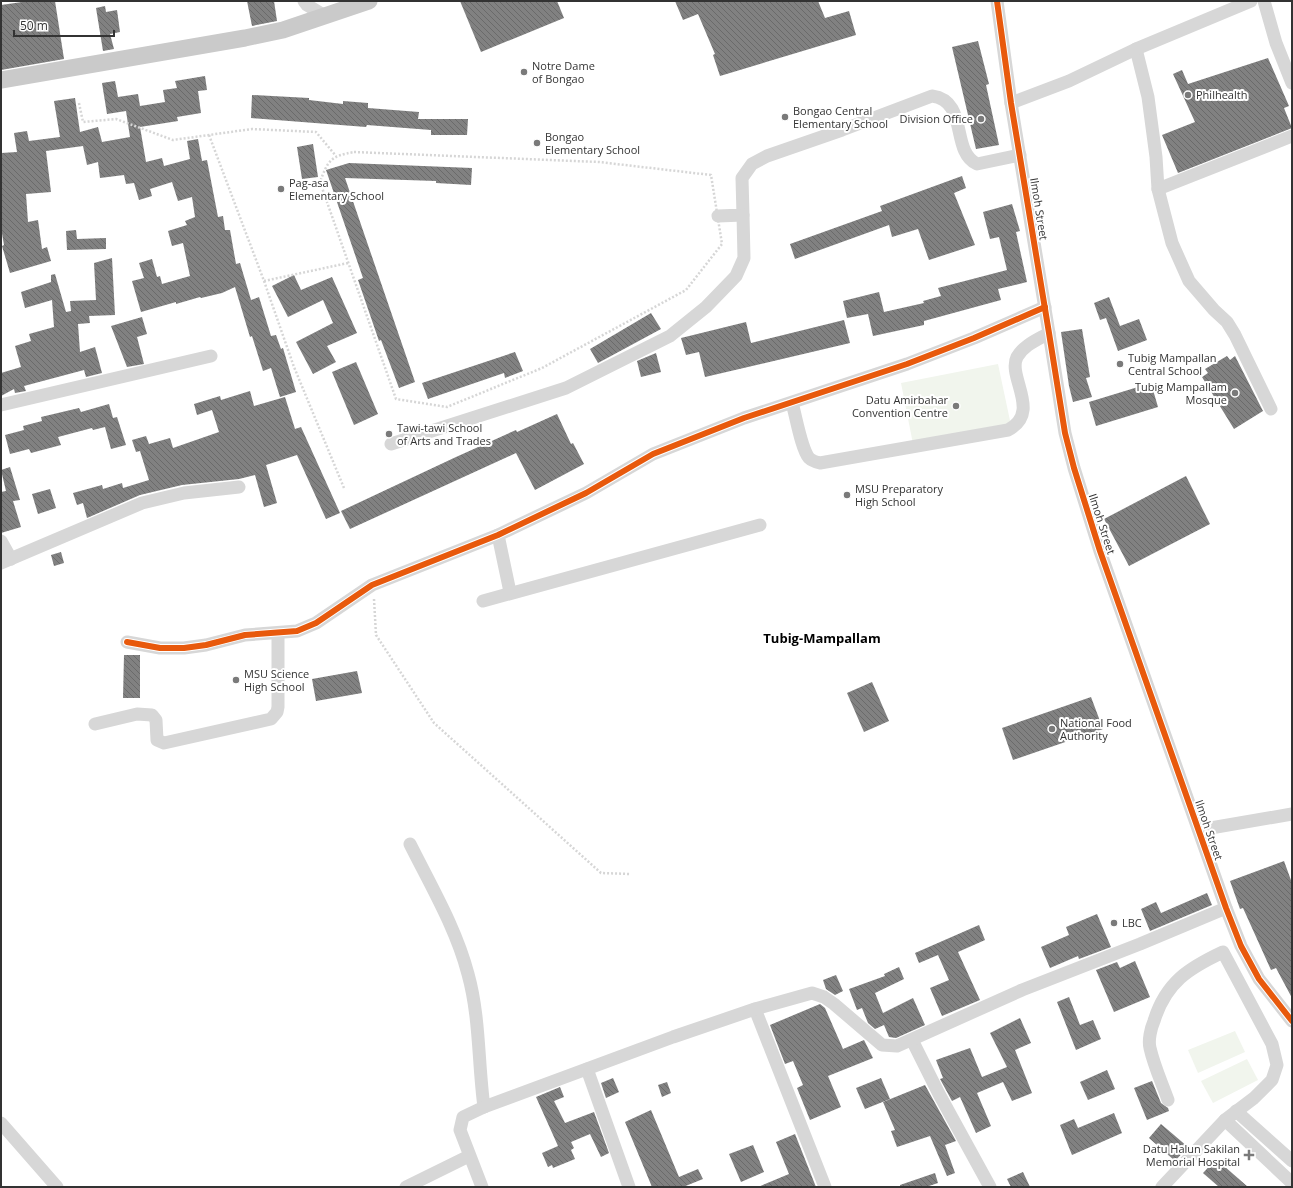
<svg xmlns="http://www.w3.org/2000/svg" width="1293" height="1188" font-family="'Open Sans',sans-serif">
	<defs>
		<pattern id="building-back-hatch" width="6" height="6" patternUnits="userSpaceOnUse"><rect width="6" height="6" fill="#818181"/><path d="M-1 5l2 2M0 0l6 6M5-1l2 2" fill="none" stroke="#6a6a6a"/></pattern>
	</defs>
	<rect width="100%" height="100%" fill="#fff"/>
	<!-- park -->
	<g fill="#f1f5ed">
		<path d="M998,364L1012,430L914,449L901,383Z"/>
		<path d="M1235,1031L1245,1052L1198,1073L1188,1050Z"/>
		<path d="M1247,1059L1258,1080L1213,1103L1201,1081Z"/>
	</g>
	<!-- building -->
	<g fill="url(#building-back-hatch)">
		<path d="M29,1H55L64,59L1,70V5Z"/>
		<path d="M247,1H274L277,21L252,26Z"/>
		<path d="M460,1H557L564,18L481,52Z"/>
		<path d="M675,1H818L825,18L849,11L856,35L720,76L713,55L715,54L698,14L683,20Z"/>
		<path d="M105,6L106,12L117,10L120,32L110,34L114,49L103,51L96,8Z"/>
		<path d="M978,41L989,84L986,85L999,145L976,149L952,47Z"/>
		<path d="M1268,58L1289,106L1284,108L1292,128L1178,173L1162,135L1195,122L1173,74L1182,70L1188,84Z"/>
		<path d="M205,76L207,90L198,91L201,113L177,117L178,121L140,127L146,162L162,158L164,166L190,159L187,141L198,139L202,161L207,160L218,217L223,216L225,230H230L236,264L240,263L251,300L259,297L271,336L276,335L281,349L283,348L296,392L280,397L271,368L263,371L252,336L250,337L235,287L222,293L201,298L200,297L176,304V302L141,312L132,281L144,278L139,263L152,259L157,277L160,276L162,284L190,276L183,243L172,246L168,231L187,225L185,221L195,217L192,197L178,201L172,182L150,189L152,196L139,200L134,183L126,184L124,175L100,178L98,162L87,165L83,146L46,151L51,192L26,194L28,222L38,220L42,249L47,247L51,261L10,273L2,246L4,245L1,228V153L17,152L14,133L27,131L29,141L60,137L54,101L75,98L80,132L98,127L102,142L130,137L126,111L107,114L102,83L115,81L118,97L138,94L140,106L165,102L163,90L177,88L175,81Z"/>
		<path d="M252,95L309,98V100L343,104V101L368,103V108L419,112L418,119H468L467,135H431V130L367,125L366,127L251,118Z"/>
		<path d="M313,144L318,177L302,179L297,147Z"/>
		<path d="M349,163L472,168L471,185L436,183V181L345,178L415,382L399,388L381,340L379,341L358,280L363,278L326,170Z"/>
		<path d="M962,176L966,188L954,193L975,245L929,260L918,229L892,237L889,225L795,259L790,244L882,211L880,206Z"/>
		<path d="M1012,204L1020,231L1016,232L1027,282L998,289L1001,300L924,321V325L873,336L868,314L847,318L843,301L879,292L884,312L924,303L923,301L941,296L938,288L1007,270L999,237L990,239L983,212Z"/>
		<path d="M76,230L77,239L106,238V249L67,250L66,231Z"/>
		<path d="M112,258L115,315L89,316L90,323L78,324L80,352L95,347L102,373L86,377L84,370L24,386L26,391L15,393L14,389L1,396V373L21,367L15,346L31,341L29,334L54,327L52,300L25,308L21,292L51,282V275L55,274L66,312L71,311L70,301L96,300L94,263Z"/>
		<path d="M294,275L301,290L332,277L357,333L327,346L336,362L313,374L296,342L333,323L323,300L288,317L272,286Z"/>
		<path d="M1109,297L1120,326L1139,319L1147,340L1118,351L1106,318L1100,320L1094,303Z"/>
		<path d="M651,313L661,329L598,363L590,349Z"/>
		<path d="M142,317L147,334L137,337L144,364L127,367L111,326Z"/>
		<path d="M844,320L850,343L705,377L699,352L686,355L681,338L746,322L751,343Z"/>
		<path d="M1082,329L1090,377L1086,378L1092,397L1073,402L1069,386L1061,332Z"/>
		<path d="M515,352L523,371L505,378L504,373L428,399L422,383Z"/>
		<path d="M656,353L661,372L641,377L637,361Z"/>
		<path d="M1227,356L1230,360L1235,356L1263,411L1234,429L1202,377L1208,373L1205,369Z"/>
		<path d="M356,362L378,414L354,425L332,372Z"/>
		<path d="M1151,383L1158,407L1096,426L1089,402Z"/>
		<path d="M250,391L254,406L285,397L295,429L301,427L340,513L326,519L297,455L266,465L277,503L264,507L255,475L239,479L182,485L140,495L87,518L83,503L77,505L73,493L102,485L103,489L122,483L123,488L149,480L140,451L136,452L132,440L146,436L149,444L170,438L173,448L219,432L212,410L197,415L194,404L220,396L221,400Z"/>
		<path d="M109,404L113,418L117,417L126,445L111,449L105,427L93,430L92,428L58,437L61,445L31,453L29,449L10,454L5,435L24,430L23,426L42,421L41,417L79,408L81,412Z"/>
		<path d="M557,414L571,444L573,443L584,464L535,490L516,453L350,529L341,511L456,457L516,430L517,432Z"/>
		<path d="M10,467L20,500L13,501L21,527L1,533V492L6,491L1,470Z"/>
		<path d="M1186,476L1210,524L1129,566L1104,519Z"/>
		<path d="M50,489L56,508L38,514L32,494Z"/>
		<path d="M61,552L64,563L54,566L51,555Z"/>
		<path d="M124,655H140V698H123Z"/>
		<path d="M357,671L362,693L316,701L312,679Z"/>
		<path d="M872,682L889,721L864,732L847,693Z"/>
		<path d="M1091,697L1103,729L1013,760L1002,728Z"/>
		<path d="M1284,861L1292,883V998L1276,968L1271,970L1243,908L1240,909L1230,881Z"/>
		<path d="M1207,893L1212,905L1150,931L1141,909L1156,902L1161,913Z"/>
		<path d="M1097,914L1111,947L1079,959L1078,956L1050,968L1041,947L1069,935L1066,927Z"/>
		<path d="M979,925L985,940L958,952L980,1000L942,1016L930,988L949,980L938,955L919,963L915,953Z"/>
		<path d="M1135,961L1150,997L1114,1012L1096,970L1117,962L1120,968Z"/>
		<path d="M899,967L904,979L875,993L883,1013L913,998L925,1025L896,1038L889,1037L884,1025L875,1029L868,1023L862,1008L857,1010L849,989L885,976L884,974Z"/>
		<path d="M836,975L843,991L835,995L826,989L823,980Z"/>
		<path d="M1069,997L1080,1025L1093,1020L1101,1039L1076,1050L1057,1002Z"/>
		<path d="M820,1004L825,1008L843,1049L864,1040L873,1058L828,1076L841,1107L810,1120L797,1088L803,1085L793,1061L785,1064L770,1025Z"/>
		<path d="M1020,1018L1031,1043L1015,1050L1032,1093L1012,1101L1003,1082L977,1093L991,1126L976,1133L960,1097L952,1101L940,1079L943,1078L936,1060L970,1048L982,1077L1007,1067L990,1033Z"/>
		<path d="M1107,1070L1115,1089L1088,1100L1080,1082Z"/>
		<path d="M613,1078L619,1092L606,1098L601,1083Z"/>
		<path d="M881,1078L890,1099L865,1109L856,1088Z"/>
		<path d="M1152,1081L1161,1103L1168,1108L1169,1111L1147,1120L1134,1088Z"/>
		<path d="M667,1082L671,1093L662,1097L658,1085Z"/>
		<path d="M925,1085L956,1141L945,1145L955,1173L947,1176L930,1136L897,1147L891,1131L895,1130L883,1102Z"/>
		<path d="M560,1087L564,1097L554,1101L565,1123L594,1112L609,1153L601,1157L590,1134L571,1142L574,1148L571,1150L575,1159L553,1168L552,1165L548,1167L542,1153L558,1146L536,1097Z"/>
		<path d="M651,1110L679,1177L698,1169L703,1179L683,1187H652L625,1122Z"/>
		<path d="M1114,1113L1122,1133L1072,1155L1060,1125L1074,1119L1078,1128Z"/>
		<path d="M1161,1124L1188,1147L1175,1161L1149,1138Z"/>
		<path d="M795,1134L816,1187H758L789,1174L776,1142Z"/>
		<path d="M753,1145L764,1172L741,1182L729,1154Z"/>
		<path d="M1216,1159L1248,1187H1219L1203,1173Z"/>
		<path d="M1023,1172L1030,1187H1011L1007,1179Z"/>
		<path d="M935,1173L938,1183L926,1187H900V1185Z"/>
	</g>
	<g fill="none" stroke-linecap="round" stroke-linejoin="round">
		<!-- path -->
		<g stroke="#d6d6d6" stroke-width="2.5" stroke-dasharray="2 2" stroke-linecap="butt">
			<path d="M79,103L83,122L116,119L173,140L252,129L316,132L336,156"/>
			<path d="M209,135L264,281L348,263"/>
			<path d="M354,152L599,162L711,175L722,244L686,290L542,368L447,407L396,399L320,182C328,160 331,156 354,152Z"/>
			<path d="M264,281L294,367L344,488"/>
			<path d="M374,599L376,635L434,723L601,873L630,874"/>
		</g>
		<!-- minor -->
		<g stroke="#d7d7d7" stroke-width="13">
			<path d="M304,1L307,5L325,16"/>
			<path d="M997,1L1011,103L1049,333L1065,433L1074,468L1100,551L1226,908L1241,946L1259,979L1292,1021"/>
			<path d="M1264,1L1276,43L1292,83"/>
			<path d="M1136,49L1148,97L1156,157L1158,189L1172,243L1189,281L1214,310L1227,322L1235,335L1271,409"/>
			<path d="M1011,103L1069,81L1136,49L1251,1"/>
			<path d="M1158,189L1292,136"/>
			<path d="M718,216L743,215L742,178L752,164L767,156L842,130L932,96C969,101 950,151 977,164L1020,155"/>
			<path d="M792,403C796,416 801,448 809,458C812,461 816,462 820,463L1008,430C1042,412 1007,377 1017,357C1024,345 1037,340 1049,333"/>
			<path d="M1,405L211,356"/>
			<path d="M391,444L566,388L670,336L706,307L736,276L744,258L743,215"/>
			<path d="M498,535L510,592"/>
			<path d="M1,541L11,559"/>
			<path d="M1,563L142,503L184,493L239,487"/>
			<path d="M483,601L760,525"/>
			<path d="M127,642L160,648H184L206,645L245,635L297,631L316,623L372,585L498,535L586,493L653,454L744,418L907,364L974,338L1045,307"/>
			<path d="M95,724L137,714L152,715L156,720L157,740L164,743L271,719L277,712L278,707V633"/>
			<path d="M1199,830L1292,814"/>
			<path d="M410,844C431,886 456,928 468,974C480,1017 478,1063 484,1107"/>
			<path d="M755,1009L825,1187"/>
			<path d="M912,1040L939,1094L990,1187"/>
			<path d="M587,1069L629,1187"/>
			<path d="M1236,1111L1292,1161"/>
			<path d="M1225,1120L1292,1183"/>
			<path d="M1,1123L57,1187"/>
			<path d="M406,1187L469,1156"/>
			<path d="M482,1187L460,1130L463,1117L484,1107L673,1037L755,1009L812,993L824,997L834,1004L882,1045L897,1046L1022,990L1140,944L1226,908"/>
			<path d="M1162,1187L1225,1120L1254,1098L1272,1080L1277,1065L1272,1044L1223,952C1189,968 1166,982 1154,1021C1151,1028 1148,1040 1150,1048C1154,1066 1162,1083 1168,1100"/>
		</g>
		<!-- major -->
		<path stroke="#cacaca" stroke-width="17" d="M1,80L245,38L283,30L369,1"/>
		<!-- cycleway casing -->
		<g stroke="#fff" stroke-width="8">
			<g id="cycleway">
				<path d="M997,1L1011,103L1049,333L1065,433L1074,468L1100,551L1226,908L1241,946L1259,979L1292,1021"/>
				<path d="M127,642L160,648H184L206,645L245,635L297,631L316,623L372,585L498,535L586,493L653,454L744,418L907,364L974,338L1045,307"/>
			</g>
		</g>
		<!-- cycleway -->
		<use href="#cycleway" stroke="#e8590c" stroke-width="6"/>
	</g>
	<!-- markers -->
	<g fill="#7a7a7a" stroke="#fff" stroke-width="1.5">
		<circle cx="524" cy="72" r="4"/>
		<circle cx="1188" cy="95" r="4"/>
		<circle cx="785" cy="117" r="4"/>
		<circle cx="981" cy="119" r="4"/>
		<circle cx="537" cy="143" r="4"/>
		<circle cx="281" cy="189" r="4"/>
		<circle cx="1120" cy="364" r="4"/>
		<circle cx="1235" cy="393" r="4"/>
		<circle cx="956" cy="406" r="4"/>
		<circle cx="389" cy="434" r="4"/>
		<circle cx="847" cy="495" r="4"/>
		<circle cx="236" cy="680" r="4"/>
		<circle cx="1052" cy="729" r="4"/>
		<circle cx="1114" cy="923" r="4"/>
		<path d="M1247 1149h4v4h4v4h-4v4h-4v-4h-4v-4h4z"/>
	</g>
	<g text-anchor="middle" stroke-width="4" stroke-linejoin="round" paint-order="stroke">
		<!-- poi labels -->
		<g font-size="11" fill="#333" stroke="#fff" text-anchor="start">
			<text x="532" y="70">Notre Dame<tspan x="532" dy="13">of Bongao</tspan></text>
			<text x="1196" y="99">Philhealth</text>
			<text x="793" y="115">Bongao Central<tspan x="793" dy="13">Elementary School</tspan></text>
			<text x="973" y="123" text-anchor="end">Division Office</text>
			<text x="545" y="141">Bongao<tspan x="545" dy="13">Elementary School</tspan></text>
			<text x="289" y="187">Pag-asa<tspan x="289" dy="13">Elementary School</tspan></text>
			<text x="1128" y="362">Tubig Mampallan<tspan x="1128" dy="13">Central School</tspan></text>
			<text x="1227" y="391" text-anchor="end">Tubig Mampallam<tspan x="1227" dy="13">Mosque</tspan></text>
			<text x="948" y="404" text-anchor="end">Datu Amirbahar<tspan x="948" dy="13">Convention Centre</tspan></text>
			<text x="397" y="432">Tawi-tawi School<tspan x="397" dy="13">of Arts and Trades</tspan></text>
			<text x="855" y="493">MSU Preparatory<tspan x="855" dy="13">High School</tspan></text>
			<text x="244" y="678">MSU Science<tspan x="244" dy="13">High School</tspan></text>
			<text x="1060" y="727">National Food<tspan x="1060" dy="13">Authority</tspan></text>
			<text x="1122" y="927">LBC</text>
			<text x="1240" y="1153" text-anchor="end">Datu Halun Sakilan<tspan x="1240" dy="13">Memorial Hospital</tspan></text>
		</g>
		<!-- street labels -->
		<g font-size="11" fill="#333" stroke="#fff">
			<text transform="translate(1039 209) rotate(81)" y="4">Ilmoh Street</text>
			<text transform="translate(1102 524) rotate(72)" y="4">Ilmoh Street</text>
			<text transform="translate(1209 830) rotate(71)" y="4">Ilmoh Street</text>
		</g>
		<!-- quarter labels -->
		<g font-size="13" font-weight="bold" fill="#000" stroke="#fff">
			<text x="822" y="643">Tubig-Mampallam</text>
		</g>
	</g>
	<!-- border -->
	<rect width="1293" height="1188" fill="none" stroke="#333333" stroke-width="4"/>
	<!-- scale -->
	<path d="M14 30v6h100v-6" fill="none" stroke="#333333" stroke-width="2"/>
	<text x="20" y="30" font-size="12" fill="#333333" stroke="#ffffff" stroke-width="3" paint-order="stroke">50 m</text>
</svg>
